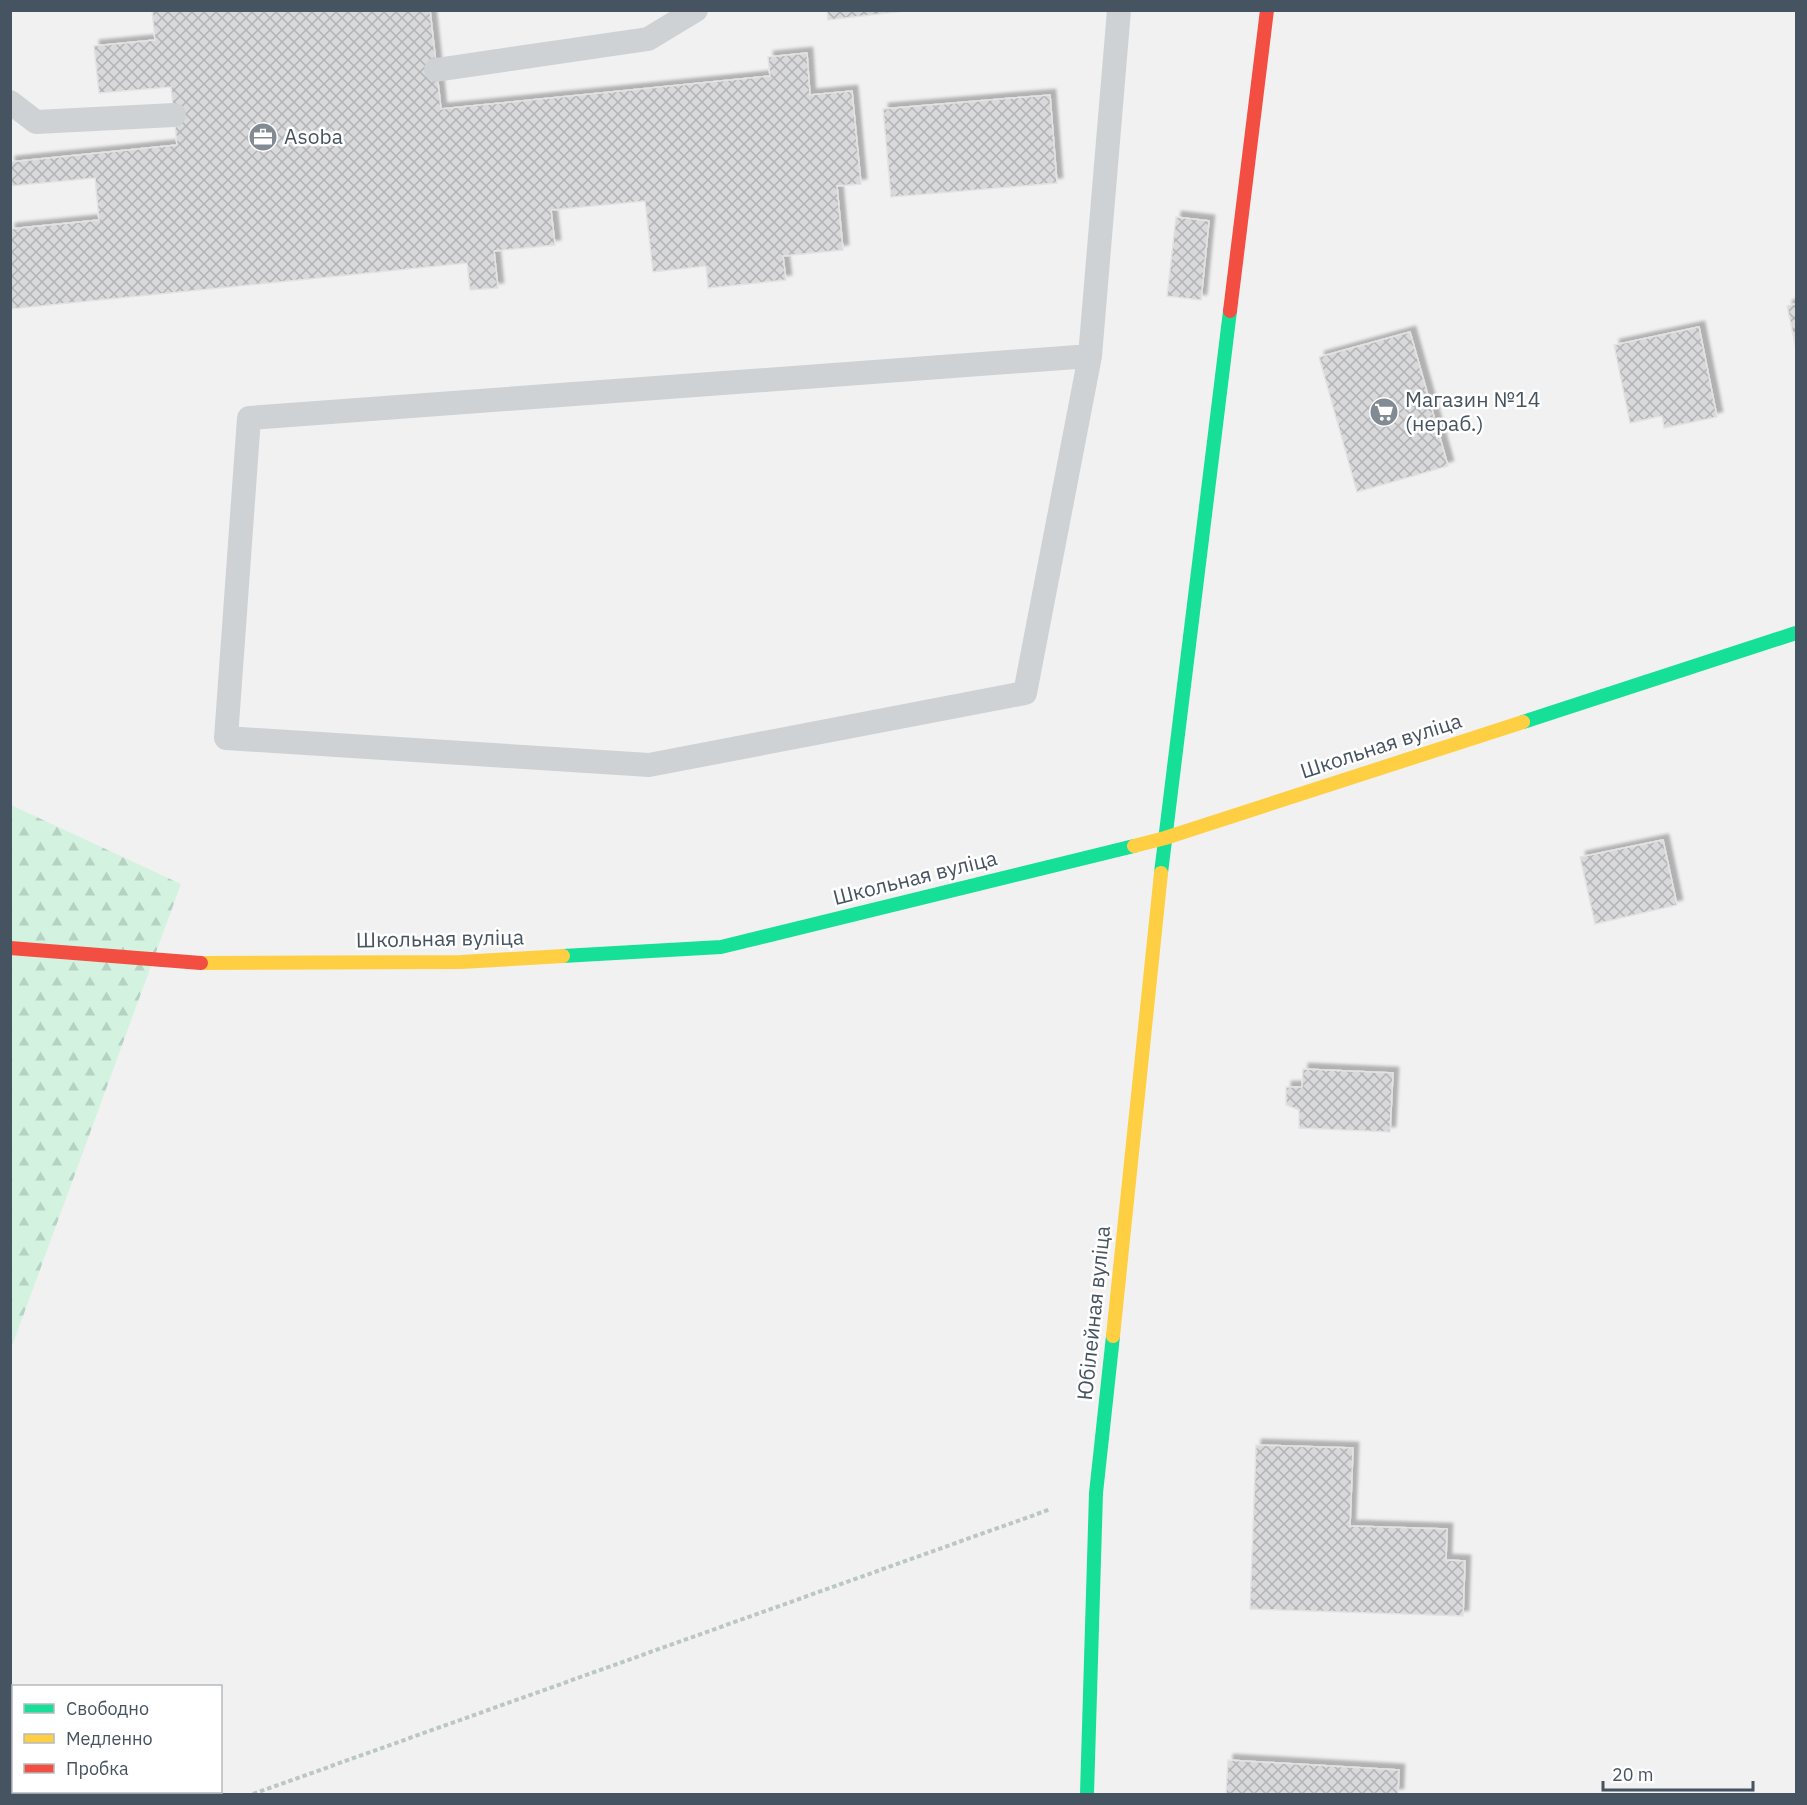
<svg xmlns="http://www.w3.org/2000/svg" width="1807" height="1805" font-family="'IBM Plex Sans',sans-serif">
	<defs>
		<pattern id="forest-firs" width="22" height="20" patternUnits="userSpaceOnUse" patternTransform="scale(1.5)"><rect width="22" height="20" fill="#d3f3e0"/><path d="M5 1l3.5 6h-7zM16 11l3.5 6h-7z" fill="#b6d2c3"/></pattern>
		<pattern id="building-cross-hatch" width="8" height="8" patternUnits="userSpaceOnUse" patternTransform="scale(1.5)"><rect width="8" height="8" fill="#d9d9db"/><path d="M0 0l8 8M0 8l8-8" fill="none" stroke="#b2b3b5"/></pattern>
		<filter id="shadow"><feDropShadow dx="5.5" dy="-5.5" stdDeviation="1.5" flood-color="#0004"/></filter>
	</defs>
	<rect width="100%" height="100%" fill="#f2f1f1"/>
	<!-- forest -->
	<path fill="url(#forest-firs)" d="M11,805L181,884L11,1349Z"/>
	<!-- building -->
	<g fill="url(#building-cross-hatch)" stroke="#e3e3e4" stroke-width="1.5" filter="url(#shadow)">
		<path d="M152,10H430L441,109L770,76L768,57L807,53L810,95L852,91L861,184L837,186L843,250L783,256L786,280L708,288L706,266L653,272L645,201L551,210L555,245L494,251L498,288L470,290L467,263L10,309V229L99,220L95,178L10,186V162L177,145L171,87L99,93L94,46L155,40Z"/>
		<path d="M827,10H905V11L828,20Z"/>
		<path d="M1050,95L1057,183L891,197L883,109Z"/>
		<path d="M1176,217L1209,221L1201,300L1167,296Z"/>
		<path d="M1796,304V349L1787,306Z"/>
		<path d="M1699,327L1717,417L1664,428L1662,416L1630,423L1614,345Z"/>
		<path d="M1410,332L1448,466L1357,492L1319,357Z"/>
		<path d="M1663,840L1677,905L1595,924L1580,857Z"/>
		<path d="M1303,1069L1393,1073L1390,1132L1299,1128V1110L1286,1105V1087H1302Z"/>
		<path d="M1256,1445L1353,1448L1350,1526L1447,1529L1446,1560L1465,1561L1463,1616L1250,1609Z"/>
		<path d="M1228,1760L1399,1770L1398,1794H1226Z"/>
	</g>
	<g fill="none" stroke-linecap="round" stroke-linejoin="round">
		<!-- path -->
		<path stroke="#bac7c4" stroke-width="4" stroke-dasharray="4.5 3" stroke-linecap="butt" d="M253,1794L1051,1509"/>
		<!-- lane -->
		<g stroke="#cfd2d5" stroke-width="24">
			<path d="M436,70L648,39L696,10"/>
			<path d="M10,102L36,122L174,115"/>
			<path d="M1090,356L249,418L226,738L649,765L1025,693L1090,356L1119,10"/>
		</g>
		<!-- fast -->
		<g stroke="#16e098" stroke-width="14">
			<path d="M1523,722L1796,633"/>
			<path d="M1161,873L1230,311"/>
			<path d="M563,956L721,947L1134,846"/>
			<path d="M1087,1794L1096,1493L1113,1336"/>
		</g>
		<!-- slow -->
		<g stroke="#ffcf43" stroke-width="14">
			<path d="M1134,846L1165,838L1523,722"/>
			<path d="M201,963L461,962L563,956"/>
			<path d="M1113,1336L1161,873"/>
		</g>
		<!-- jam -->
		<g stroke="#f24e42" stroke-width="14">
			<path d="M1230,311L1267,10"/>
			<path d="M10,948L201,963"/>
		</g>
	</g>
	<!-- icons -->
	<defs>
		<g id="office-disc" transform="scale(1.5)"><circle r="9.5" fill="#828a93" stroke="#fff"/><path d="M-6-3h4V-5.5h4V-3h4V5H-6ZM-1-4.5V-3h2v-1.5ZM-6 0V1H6V0Z" fill="#fff"/></g>
		<g id="supermarket-disc" transform="scale(1.5)"><circle r="9.5" fill="#828a93" stroke="#fff"/><path d="M-6-5.5h2.5l.6 2H6L4.5 2H-2.5L-4.4-4H-6ZM-1.5 3.2a1.3 1.3 0 1 0 .1 0ZM3 3.2a1.3 1.3 0 1 0 .1 0Z" fill="#fff"/></g>
	</defs>
	<g fill-rule="evenodd">
		<use href="#office-disc" x="263" y="137"/>
		<use href="#supermarket-disc" x="1384" y="412"/>
	</g>
	<g text-anchor="middle" stroke-width="5" stroke-linejoin="round" paint-order="stroke">
		<!-- poi labels -->
		<g font-size="21" fill="#465360" stroke="#fff" text-anchor="start">
			<text x="284" y="144">Asoba</text>
			<text x="1405" y="407">Магазин №14<tspan x="1405" dy="24">(нераб.)</tspan></text>
		</g>
		<!-- street labels -->
		<g font-size="21" fill="#465360" stroke="#fff">
			<text transform="translate(1381 746) rotate(-18)" y="7">Школьная вуліца</text>
			<text transform="translate(915 878) rotate(-14)" y="7">Школьная вуліца</text>
			<text transform="translate(440 939) rotate(-1)" y="7">Школьная вуліца</text>
			<text transform="translate(1094 1313) rotate(-84)" y="7">Юбілейная вуліца</text>
		</g>
	</g>
	<!-- border -->
	<rect width="1807" height="1805" fill="none" stroke="#465360" stroke-width="24"/>
	<!-- legend -->
	<rect x="12" y="1685" width="210" height="108" fill="#ffffff" stroke="#b5babf" stroke-width="1.5"/>
	<rect x="24" y="1704" width="30" height="9" fill="#16e098" stroke="#b5babf" stroke-width="1.5"/>
	<text x="66" y="1715" font-size="18" fill="#465360">Свободно</text>
	<rect x="24" y="1734" width="30" height="9" fill="#ffcf43" stroke="#b5babf" stroke-width="1.5"/>
	<text x="66" y="1745" font-size="18" fill="#465360">Медленно</text>
	<rect x="24" y="1764" width="30" height="9" fill="#f24e42" stroke="#b5babf" stroke-width="1.5"/>
	<text x="66" y="1775" font-size="18" fill="#465360">Пробка</text>
	<!-- scale -->
	<path d="M1603 1781v9h150v-9" fill="none" stroke="#465360" stroke-width="3"/>
	<text x="1612" y="1781" font-size="18" fill="#465360" stroke="#ffffff" stroke-width="4.5" paint-order="stroke">20 m</text>
</svg>
